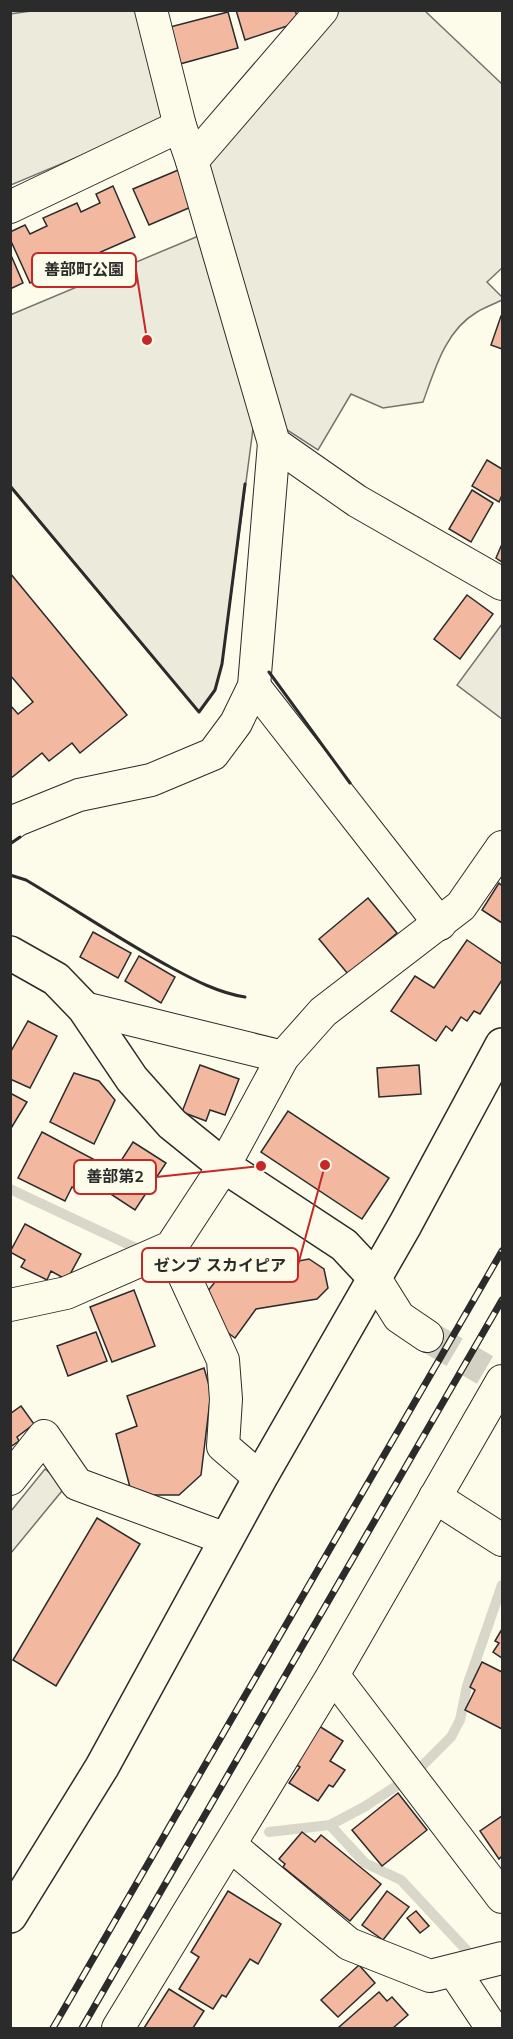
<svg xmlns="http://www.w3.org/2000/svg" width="513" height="2039" font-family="Mulish,'Noto Sans JP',sans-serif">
	<rect width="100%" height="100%" fill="#fdfbea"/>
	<!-- green -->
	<path fill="#ecebdb" stroke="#74746e" stroke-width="1.5" d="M335,11H425L502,84V268L487,282L502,297V300C494,304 485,307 477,312C445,331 435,369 423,402L383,408L351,394L318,450L284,428L261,368L222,664L215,690L199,712L11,486L10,315L227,224L203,162Z"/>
	<!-- parking -->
	<g fill="#eceadb" stroke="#74746e" stroke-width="1.5">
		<path d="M38,10L137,11L168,110L159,123L11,185L10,14Z"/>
		<path d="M502,624V719L457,685Z"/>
		<path d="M45,1469L66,1486L11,1553V1511Z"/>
	</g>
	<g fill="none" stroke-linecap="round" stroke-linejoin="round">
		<!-- stream -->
		<g stroke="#d8d7c9" stroke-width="10">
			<path d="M10,1189L138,1249"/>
			<path d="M422,1766L451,1737L460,1720L467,1686L502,1585"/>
			<path d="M330,1825L365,1863L401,1880L472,1956"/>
			<path d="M269,1832L330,1825L364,1807L398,1785"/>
		</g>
	</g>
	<!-- building -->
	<g fill="#f2b8a0" stroke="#2b2b2b" stroke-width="1.5">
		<path d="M236,10H295L299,22L245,40Z"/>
		<path d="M228,12L238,48L180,64L170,27Z"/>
		<path d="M183,168L198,204L149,225L133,189Z"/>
		<path d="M113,186L135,237L30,283L10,239V232L25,225L30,234L47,226L43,218L77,203L81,212L100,203L96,194Z"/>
		<path d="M10,253L23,283L10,289Z"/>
		<path d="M501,316H502V349L491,345Z"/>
		<path d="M487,460L502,469V495L499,502L472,486Z"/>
		<path d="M472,490L493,503L471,542L449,529Z"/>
		<path d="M502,544V562L496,558Z"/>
		<path d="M10,573L127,715L80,753L72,743L49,761L42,753L10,779V705L18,714L33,702L10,675Z"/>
		<path d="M467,595L493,614L460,659L434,639Z"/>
		<path d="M499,883L502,886V923L482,910Z"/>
		<path d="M368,898L397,933L348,974L319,939Z"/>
		<path d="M93,932L131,953L118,978L80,957Z"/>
		<path d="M467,940L502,964V980L480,1014L474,1011L467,1021L461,1017L452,1031L446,1026L436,1041L391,1011L415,976L434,988Z"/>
		<path d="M139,956L175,977L161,1003L125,981Z"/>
		<path d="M28,1021L57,1036L30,1088L10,1079V1053Z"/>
		<path d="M200,1065L239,1079L225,1115L210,1110L206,1121L182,1112Z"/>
		<path d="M419,1065L421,1094L379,1097L377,1068Z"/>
		<path d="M74,1073L99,1081L115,1100L94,1144L50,1122Z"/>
		<path d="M10,1093L27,1102L10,1130Z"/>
		<path d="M288,1111L389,1178L362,1219L261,1152Z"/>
		<path d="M42,1132L95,1160L79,1191L72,1187L65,1201L18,1178Z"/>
		<path d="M133,1142L166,1163L135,1210L103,1189Z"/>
		<path d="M25,1224L81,1254L67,1280L51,1271L47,1280L21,1267L25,1260L10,1252Z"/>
		<path d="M226,1249L256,1269L309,1259L324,1269L328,1288L317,1299L256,1309L235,1338L224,1330L207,1292L215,1282L207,1276Z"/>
		<path d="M134,1290L155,1346L112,1362L90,1307Z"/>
		<path d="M96,1332L107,1361L68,1376L57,1346Z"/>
		<path d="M204,1368L211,1392L201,1475L179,1495H132L116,1434L137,1426L127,1396Z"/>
		<path d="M21,1406L34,1424L17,1437L19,1441L10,1447V1414Z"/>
		<path d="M97,1518L140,1544L56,1686L13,1660Z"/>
		<path d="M502,1629V1658L493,1652L499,1643L495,1641Z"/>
		<path d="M482,1662L502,1672V1729L465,1710L475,1690L470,1687Z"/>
		<path d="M319,1726L343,1741L330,1761L345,1770L333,1787L329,1785L318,1801L289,1783L300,1767L295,1764Z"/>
		<path d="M398,1793L427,1830L382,1866L352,1830Z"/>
		<path d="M502,1816V1856L499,1859L480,1831Z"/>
		<path d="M302,1832L315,1842L321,1835L381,1884L350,1921L283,1867L285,1864L279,1859Z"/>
		<path d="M228,1891L281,1924L258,1964L250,1959L226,1997L222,1995L213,2009L179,1989L199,1957L191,1952Z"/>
		<path d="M387,1891L409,1907L383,1940L362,1925Z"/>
		<path d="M416,1911L429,1926L420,1933L407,1918Z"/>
		<path d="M359,1965L375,1983L338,2017L321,2000Z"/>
		<path d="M169,1989L204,2011L193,2028H144Z"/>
		<path d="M379,1992L387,2001L392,1997L408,2015L393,2028H338Z"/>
	</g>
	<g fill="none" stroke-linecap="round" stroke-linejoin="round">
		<!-- minor-tunnel -->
		<path stroke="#d3d1c4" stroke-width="32" stroke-dasharray="32 16" stroke-linecap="butt" d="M427,1336L485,1370"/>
		<!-- minor casing -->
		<g stroke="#2b2b2b" stroke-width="34">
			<g id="minor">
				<path d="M151,10L180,126L192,161L274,443L357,501L502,584"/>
				<path d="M192,161L322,10"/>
				<path d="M10,207L180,126"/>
				<path d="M254,686L440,924"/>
				<path d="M10,825L17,820L79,795L151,780L213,754L236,723L254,686L274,443"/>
				<path d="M84,1008L283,1057"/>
				<path d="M171,1247L223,1360L226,1399L223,1446L260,1478"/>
				<path d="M374,1277L399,1317L427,1336"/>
				<path d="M10,1305L66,1293L171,1247L224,1166L283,1057L323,1012L461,906L502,847"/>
				<path d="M10,1479L44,1436L77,1484L226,1539"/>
				<path d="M435,1497L502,1540"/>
				<path d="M333,1675L502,1897"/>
				<path d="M230,1845L349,1944L430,1976L502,1958"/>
				<path d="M454,1971L492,2028"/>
				<path d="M118,2028L333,1675L502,1381"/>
			</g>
		</g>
		<!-- tertiary casing -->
		<g stroke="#2b2b2b" stroke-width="36">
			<g id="tertiary">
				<path d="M10,953L56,979L84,1008L132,1079L172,1124L224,1166L344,1245L374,1277"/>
				<path d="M10,1916L102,1767L260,1478L405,1225L502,1045"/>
			</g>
		</g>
		<!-- minor -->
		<use href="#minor" stroke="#fdfbea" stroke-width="32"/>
		<!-- tertiary -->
		<use href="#tertiary" stroke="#fdfbea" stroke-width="33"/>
		<!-- rail casing -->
		<g stroke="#2b2b2b" stroke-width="7">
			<g id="rail">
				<path d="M53,2028L502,1251"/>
				<path d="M82,2028L502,1300"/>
			</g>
		</g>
		<!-- rail -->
		<use href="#rail" stroke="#fdfbea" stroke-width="4.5" stroke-dasharray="14" stroke-linecap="butt"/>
		<!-- wall -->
		<g stroke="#2b2b2b" stroke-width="3">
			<path d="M10,486L199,712L215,690L222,664L245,484"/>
			<path d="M269,672L350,783"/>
			<path d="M10,844L20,837"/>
			<path d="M10,875L26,880C75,909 122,941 172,968C194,980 219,993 245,997"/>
		</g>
	</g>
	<!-- callouts -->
	<path fill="none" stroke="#c62828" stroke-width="2" d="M147 340L136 270M261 1166L156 1177M325 1165L298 1265"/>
	<g fill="#c62828" stroke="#fdfbea" stroke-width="2">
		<circle cx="147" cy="340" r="6"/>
		<circle cx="261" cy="1166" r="6"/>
		<circle cx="325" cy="1165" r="6"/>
	</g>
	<g fill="#fdfbea" stroke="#c62828" stroke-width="2">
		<rect x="32" y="253" width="104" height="34" rx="6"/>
		<rect x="74" y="1160" width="82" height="34" rx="6"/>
		<rect x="142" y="1248" width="156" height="34" rx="6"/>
	</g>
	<g font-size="16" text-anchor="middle" font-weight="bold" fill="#2b2b2b">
		<text x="84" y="275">善部町公園</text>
		<text x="115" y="1182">善部第2</text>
		<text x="220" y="1271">ゼンブ スカイピア</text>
	</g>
	<!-- border -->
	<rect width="513" height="2039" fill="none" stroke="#2b2b2b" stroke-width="24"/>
</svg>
